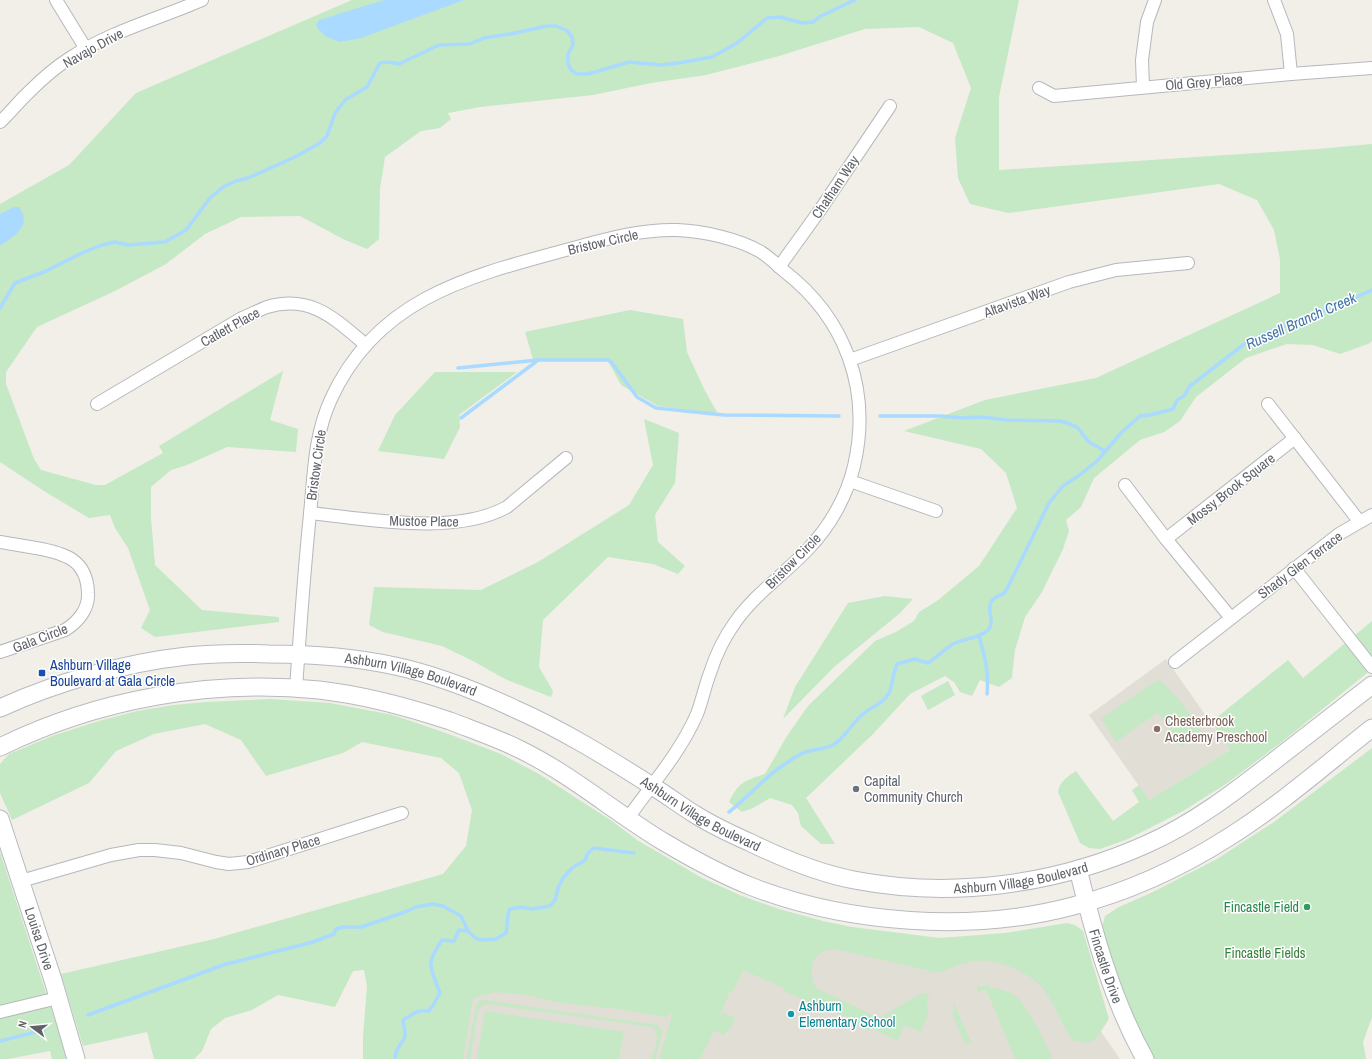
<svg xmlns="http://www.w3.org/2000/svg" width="1372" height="1059" font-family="'Archivo Narrow',sans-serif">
	<rect width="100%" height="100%" fill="#f1efe8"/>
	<!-- education -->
	<g fill="#e1ded6">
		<path d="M1166,659L1230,750L1149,800L1089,715Z"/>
		<path d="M705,888L847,937L1004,942L1100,1030L1120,1059H384L448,904Z"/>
	</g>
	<!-- green -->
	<g fill="#c5e8c5">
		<path d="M352,0H1019L999,97V170L1318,149L1372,144V341L1368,344L1340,354L1313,345L1287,344L1246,358L1196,397L1180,421L1164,432L1140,440L1094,478L1081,507L1066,520L1069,531L1063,549L1042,592L1025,617L1015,650L1012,678L999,687L980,680L972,696L960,692L954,682L945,676L910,694L873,734L806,798L835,844H821L801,826L798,813L792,805L770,798L753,808L742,812L729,802C739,782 744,781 765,774L787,736L808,706L875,641L896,632L914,621L919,612L937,601L979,566L1017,508L1006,473L981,449L904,431L985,400L1096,378L1280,293V259L1274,230L1257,200L1219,184L1008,213L970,204L958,178L955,138L971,88L953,43L919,27L865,29L779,56L706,75L651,83L593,95L480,107L448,113L451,119L440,128L421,131L385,157L380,189L379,239L367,249L343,239L300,216L241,217L205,234L166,264L115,291L37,327L6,372V384L34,459L41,470L96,485H105L163,453L159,446L283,371L270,420L298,429L296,452L227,447L187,465L171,470L151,487V518L155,565L202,610L279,617V622L155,637L141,628L150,610L128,548L115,528L110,515L89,518L44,491L0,462V204L69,165L136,93Z"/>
		<path d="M630,310L683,319L687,352L705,391L718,414L658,406L621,385L607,359H533L525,332Z"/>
		<path d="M435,372H517L459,415L460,427L444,459L378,451L395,415Z"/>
		<path d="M644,419L679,433L675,483L655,515L658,542L685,566L678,574L653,564L608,557L543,620L539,667L553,691L551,697L505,679L473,661L442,646L383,632L369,625L374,587L481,590L538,562L629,505L653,465Z"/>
		<path d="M885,596L913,599L899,614L834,667L783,719L795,687L848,603Z"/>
		<path d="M1372,621V669L1283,741L1226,784L1183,811L1128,839L1100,849L1089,848L1080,843L1058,792C1060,781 1067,777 1076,771L1113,821L1139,802L1132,790L1139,785L1149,800L1230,750L1211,722L1288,660L1303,678Z"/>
		<path d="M1159,679L1181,702L1203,734L1182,747L1158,712L1116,742L1101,719Z"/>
		<path d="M948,681L955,695L928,710L921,696Z"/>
		<path d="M270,699L330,703L393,715L446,733L501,754L539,774L612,821L637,840L702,878L742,896L779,909L823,921L852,927L940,938L1005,933L1067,923L1075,925L1083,931L1109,1019C1098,1035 1095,1048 1072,1040C1060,1022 1054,1000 1039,984C1024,970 994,958 974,961C962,963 950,968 939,973L835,949C831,950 826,950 822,952C809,960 810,976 816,988L879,1018L920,994L929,993L927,1005L928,1014L921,1032L904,1025L898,1041L871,1028L870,1030L848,1020L849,1018L836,1013L839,1006L828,1001L825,1007L811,1001L810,1002L783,991L784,988L743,970L733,991H730L720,1015L722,1016L723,1012L735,1018L732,1027L727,1030L724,1035L714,1030L700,1059H659L673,1012L666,1017L617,1009L556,1002L526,995L495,992L473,998L463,1059H363V1037L367,986L364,970L353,971L335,1007L278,995L252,1010L225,1018L211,1029L202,1051L194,1059H154L147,1032L83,1046L61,974L214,939L443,874L466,846L472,810L459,773L441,758L362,742L343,753L266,776L241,740L205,724L154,734L116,751L89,783L12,820L0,793V764L9,754L55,735L99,721L137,711L174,705L206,702Z"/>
		<path d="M1372,748V1017L1363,1042L1366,1059H1154L1125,1007L1102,927L1105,916L1119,907L1153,892L1217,859L1274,822Z"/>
		<path d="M0,852L61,1039L66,1059H52L50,1051L8,1059H0Z"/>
		<path d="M977,986H990L989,987C998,989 1005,990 1013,994C1028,1004 1044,1041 1052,1057L1050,1059H1015L986,989L979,992L977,991Z"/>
		<path d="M484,1000L656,1025L661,1028L662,1034L655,1059H651C654,1049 662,1034 652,1027L487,1004L482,1006L478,1010L470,1059H466L476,1006L479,1001Z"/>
		<path d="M954,1003L971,1042L965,1044L953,1016Z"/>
		<path d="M485,1011L624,1032L619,1059H477Z"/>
	</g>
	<!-- water -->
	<g fill="#aadaff">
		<path d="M384,0H464L361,38L339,42L325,36L318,29L316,25L319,20Z"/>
		<path d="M14,207H19C33,226 14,236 0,246V214Z"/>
	</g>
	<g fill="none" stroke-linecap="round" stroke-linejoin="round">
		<!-- stream -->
		<g stroke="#aadaff" stroke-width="3.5">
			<path d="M0,308L15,283L46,271L82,253L102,245L115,242L128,245L165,242L186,230L210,198L223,187L236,181L248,178L295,157L320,143L327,136L335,113L345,100L367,87L380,63L388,62L399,64L439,45L470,44L484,38L510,34L547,26H556L566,30L572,37L573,45L568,54V64L571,70L577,74H588L629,62L661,65L678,63L712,57L737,43L767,18L780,17L802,23L813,22L821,16L855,0"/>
			<path d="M458,368L538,360H608L612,363L637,397L656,408L724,415L839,416"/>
			<path d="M880,416H940L964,418L982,417L1006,420L1061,421L1077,427L1089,442L1105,451"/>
			<path d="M461,418L537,361"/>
			<path d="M979,636C985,657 989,672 987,694"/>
			<path d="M729,812C749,797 764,777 785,764C791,760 799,754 806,752C815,749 825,749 833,745C845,738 852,723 863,714C871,707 883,704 889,693C892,687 893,673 897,664L915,659L928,663C937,657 945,649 953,644C963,639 980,638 988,630C995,623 988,614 990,606C991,598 997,597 1003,594C1006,592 1008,587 1010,583L1049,503L1063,486L1077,477L1097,461L1121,433L1140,416L1150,415L1173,409L1177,400L1184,396L1190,386L1247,342L1273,330L1306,319L1372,290"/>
			<path d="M88,1015L226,964L235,962L313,942L334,934L336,929L343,927H361L405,912L416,907L433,904L443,906L461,916L468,931L474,937L480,940L496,939L506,933C508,924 506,917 510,909L521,907L532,909L550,906L555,900L558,888L563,878L572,868L585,860L588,853L594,848L634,853"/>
			<path d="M0,1041L44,1030"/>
			<path d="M395,1059C395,1046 404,1043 405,1036C406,1031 403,1025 403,1020L418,1011H428L432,1007L440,993C438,988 430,967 431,963C432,954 438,946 442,940L454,941L459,930L468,931"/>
		</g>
		<!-- street casing -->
		<g stroke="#b5b8bc" stroke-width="14">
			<g id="street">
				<path d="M56,0L86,49"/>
				<path d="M1274,0L1287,34L1291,74"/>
				<path d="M1143,87L1142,60L1147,22L1155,0"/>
				<path d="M1039,88L1054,96L1291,74L1372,68"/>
				<path d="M0,122C11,112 19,101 30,91C42,79 56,67 70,58C111,31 158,19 202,0"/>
				<path d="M779,267L820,210L890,106"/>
				<path d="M850,360L1069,282L1116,270L1188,263"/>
				<path d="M97,404L242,318C250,315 259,310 267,307C311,294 335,319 366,345"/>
				<path d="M1268,404L1359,521"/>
				<path d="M850,481L936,511"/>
				<path d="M1125,485L1166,539L1231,618"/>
				<path d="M310,513C368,519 455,536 507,507L566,458"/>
				<path d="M1166,539L1295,438"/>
				<path d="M0,542C12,544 24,546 36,548C64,553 87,559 88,593C89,609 78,622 65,630L0,652"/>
				<path d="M1294,568L1372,667"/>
				<path d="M1175,662L1339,534L1372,515"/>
				<path d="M296,689C300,630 304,572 310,514C314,474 314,436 331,399C376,300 466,277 562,251C600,241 637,229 677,230C703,231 739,239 761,252C769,257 777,265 784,271C845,318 872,389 854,466C847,496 830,526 809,548C786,573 756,593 736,621C725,636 716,654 710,673C705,686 702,701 697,714C680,753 652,784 628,818"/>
				<path d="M21,881L111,855L139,850H155L181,853L216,862L229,864L248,862L402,813"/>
				<path d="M0,1012L58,998"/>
			</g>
		</g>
		<!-- secondary casing -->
		<g stroke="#b6babf" stroke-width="19">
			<g id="secondary">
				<path id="s1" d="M0,708C57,682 124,663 187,656C214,653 242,653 269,654C311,654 354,657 395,666C437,675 477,691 515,709C563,730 608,758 652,786C667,795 681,806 696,815C712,825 731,834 749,842C782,858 817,873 854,880C952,899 1056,885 1147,844C1195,823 1237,790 1278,758C1309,734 1341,709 1372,685"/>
				<path d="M0,747C98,699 210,679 319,690C363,695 408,707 450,721C473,730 497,738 519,749C571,774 614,812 664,842C691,858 720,874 750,886C847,924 972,933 1073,906C1128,892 1182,867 1229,837C1280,805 1325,765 1372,728"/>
				<path id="s2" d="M0,819L53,980L76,1059"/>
				<path id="s3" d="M1078,869C1094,934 1112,1000 1145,1059"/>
			</g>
		</g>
		<!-- street -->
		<use href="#street" stroke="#fff" stroke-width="12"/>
		<!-- secondary -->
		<use href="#secondary" stroke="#fff" stroke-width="17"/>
	</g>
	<!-- markers -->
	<rect fill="#1a4fb4" stroke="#fff" stroke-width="1.5" x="38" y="669" width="8" height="8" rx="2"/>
	<circle fill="#8d6e63" stroke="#fff" stroke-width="1.5" cx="1157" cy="729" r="4"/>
	<circle fill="#6b7280" stroke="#fff" stroke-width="1.5" cx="856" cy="789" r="4"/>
	<circle fill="#2e9e5b" stroke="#fff" stroke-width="1.5" cx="1307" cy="907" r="4"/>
	<circle fill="#0f9aa8" stroke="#fff" stroke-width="1.5" cx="791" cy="1014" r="4"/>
	<g text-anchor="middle" stroke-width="3" stroke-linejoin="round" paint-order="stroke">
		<!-- street labels -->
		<g font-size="14" fill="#5f6368" stroke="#fff">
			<text transform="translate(93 48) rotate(-29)" y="5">Navajo Drive</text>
			<text transform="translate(1204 82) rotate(-5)" y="5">Old Grey Place</text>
			<text transform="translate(835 187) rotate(-56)" y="5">Chatham Way</text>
			<text transform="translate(603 242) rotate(-13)" y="5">Bristow Circle</text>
			<text transform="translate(1017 301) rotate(-20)" y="5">Altavista Way</text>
			<text transform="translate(230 327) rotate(-29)" y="5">Catlett Place</text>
			<text transform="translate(316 465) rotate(-82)" y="5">Bristow Circle</text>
			<text transform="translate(1231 489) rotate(-38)" y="5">Mossy Brook Square</text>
			<text transform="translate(424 521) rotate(1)" y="5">Mustoe Place</text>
			<text transform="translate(793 561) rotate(-45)" y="5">Bristow Circle</text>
			<text transform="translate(1300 565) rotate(-37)" y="5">Shady Glen Terrace</text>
			<text transform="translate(40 638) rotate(-21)" y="5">Gala Circle</text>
			<text dy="5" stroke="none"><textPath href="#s1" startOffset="421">Ashburn Village Boulevard</textPath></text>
			<text dy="5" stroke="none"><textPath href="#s1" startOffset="745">Ashburn Village Boulevard</textPath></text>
			<text transform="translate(283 850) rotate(-17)" y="5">Ordinary Place</text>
			<text dy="5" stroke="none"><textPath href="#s1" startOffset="1081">Ashburn Village Boulevard</textPath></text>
			<text dy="5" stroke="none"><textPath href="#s2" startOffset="126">Louisa Drive</textPath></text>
			<text dy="5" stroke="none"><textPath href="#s3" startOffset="101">Fincastle Drive</textPath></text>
		</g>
		<!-- transit labels -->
		<g font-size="14" fill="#164399" stroke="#fff" text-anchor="start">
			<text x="50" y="670">Ashburn Village<tspan x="50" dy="16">Boulevard at Gala Circle</tspan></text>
		</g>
		<!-- education labels -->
		<g font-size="14" fill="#785e54" stroke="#fff" text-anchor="start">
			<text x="1165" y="726">Chesterbrook<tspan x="1165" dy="16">Academy Preschool</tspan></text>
		</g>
		<!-- worship labels -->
		<g font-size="14" fill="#5b616d" stroke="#fff" text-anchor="start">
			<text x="864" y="786">Capital<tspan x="864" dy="16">Community Church</tspan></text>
		</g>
		<!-- leisure labels -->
		<g font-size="14" fill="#27864d" stroke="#fff" text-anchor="end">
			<text x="1299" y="912">Fincastle Field</text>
		</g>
		<!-- park labels -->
		<g font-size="14" fill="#348238" stroke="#fff">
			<text x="1265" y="958">Fincastle Fields</text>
		</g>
		<!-- culture labels -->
		<g font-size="14" fill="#0d838f" stroke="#fff" text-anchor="start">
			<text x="799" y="1011">Ashburn<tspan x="799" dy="16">Elementary School</tspan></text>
		</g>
		<!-- water labels -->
		<g font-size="15" font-style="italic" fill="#4174aa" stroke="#fff">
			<text transform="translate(1301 321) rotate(-24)" y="5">Russell Branch Creek</text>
		</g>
	</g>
	<!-- north arrow -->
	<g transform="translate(32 1027) rotate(286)" stroke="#ffffff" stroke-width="3" paint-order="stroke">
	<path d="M0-3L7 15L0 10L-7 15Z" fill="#5f6368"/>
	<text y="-6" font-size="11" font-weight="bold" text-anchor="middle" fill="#5f6368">N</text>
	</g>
</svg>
